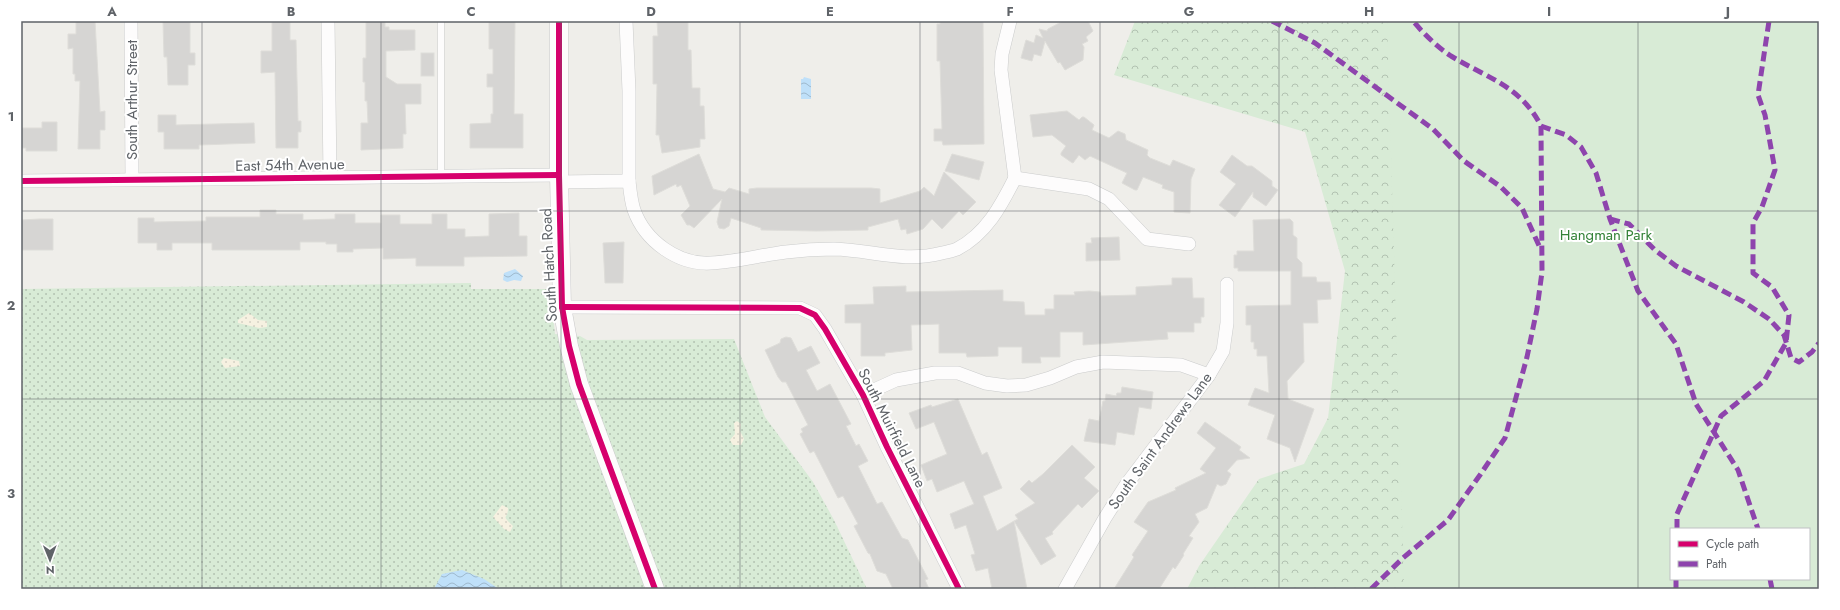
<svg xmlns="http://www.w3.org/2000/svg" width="1840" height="610" font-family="Jost,sans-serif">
	<defs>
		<pattern id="grass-dots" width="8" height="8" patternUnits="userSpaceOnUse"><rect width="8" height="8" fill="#d8ebd6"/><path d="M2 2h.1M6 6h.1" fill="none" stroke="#b2c2b1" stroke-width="1.8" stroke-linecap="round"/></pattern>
		<pattern id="forest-crowns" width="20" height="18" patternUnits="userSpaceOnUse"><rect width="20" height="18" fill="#d8ebd6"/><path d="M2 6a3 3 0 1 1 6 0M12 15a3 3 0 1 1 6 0" fill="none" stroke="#b2c2b1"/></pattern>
		<pattern id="sand-dots" width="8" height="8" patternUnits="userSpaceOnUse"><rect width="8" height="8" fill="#f6f1e1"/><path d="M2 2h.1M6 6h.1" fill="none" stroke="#d5d1c4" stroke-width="1.8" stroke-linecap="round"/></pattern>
		<pattern id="water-waves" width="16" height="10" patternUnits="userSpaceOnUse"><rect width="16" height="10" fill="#bfe0f9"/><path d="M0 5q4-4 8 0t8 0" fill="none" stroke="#9eb9cd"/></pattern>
	</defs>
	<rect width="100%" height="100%" fill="#efeeea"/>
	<!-- grass -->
	<path fill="url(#grass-dots)" d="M471,283V289H550L555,334L580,336L587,340L734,339L765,417L813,482L834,520L867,589H21V289Z"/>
	<!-- forest -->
	<path fill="url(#forest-crowns)" d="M1135,21H1525L1671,529V579L1765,589H1187L1199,566L1259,479L1304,464L1328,418L1345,271L1305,132L1114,75Z"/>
	<!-- sand -->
	<g fill="url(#sand-dots)">
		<path d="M249,313L258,320L267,321V327L259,328L238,323V320Z"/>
		<path d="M224,358L239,361L240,366L225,368L221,362Z"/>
		<path d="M737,421L741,424L740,431L744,439L741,445H733L730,440L735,434L734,423Z"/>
		<path d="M502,505L508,508C508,521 500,513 513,526L510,532L504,529L493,517Z"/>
	</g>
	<!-- park -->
	<path fill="#d8ebd6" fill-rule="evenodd" d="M1387,21H1819V589H1404ZM1671,529H1809V579H1671Z"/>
	<!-- water -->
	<g fill="url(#water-waves)">
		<path d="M804,77L811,79V99H801V79H803Z"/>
		<path d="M515,269L523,276L521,281L514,280L507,282L503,280L504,273Z"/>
		<path d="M462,570L484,579L499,589H434L442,574Z"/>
	</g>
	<!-- building -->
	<g fill="#d6d5d3" stroke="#deddd9">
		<path d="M76,21H95L100,112L105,111V130H100V149H78L80,81H75V74H73V48L68,49V34H76Z"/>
		<path d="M163,21L190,22V53H195V65H188V85H168L167,57H164Z"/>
		<path d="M272,21H290V40H296L298,121H301V132H298V148H276L275,72L261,73V51H272Z"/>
		<path d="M366,21H385V27H389V30H415V50L386,51V77L397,84H421V104H405L406,134H403V148L361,150V123H368L367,101H365V82H363V58H366Z"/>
		<path d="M489,21H515L514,114H523V148H470V124L491,123V114H493V87H487V74H493V49H489Z"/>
		<path d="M657,21H688V50H691L692,88H700V106H704L705,139H700V147L662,153L659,135H656L657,84H653V36H658Z"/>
		<path d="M940,21H983L984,144L943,145L942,141H934V129H942L940,61H937V24H940Z"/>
		<path d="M1063,21H1088L1093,31L1086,37L1088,41L1082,44L1084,47L1083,60L1065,70L1060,62L1058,63L1045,41L1041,56L1034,54L1032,61L1021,58L1026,40L1034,43L1036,35L1043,38L1039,29L1047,31L1048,29Z"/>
		<rect x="421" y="53" width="13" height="23"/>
		<path d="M1067,111L1079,120L1082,117H1084L1094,125L1092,130L1109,138L1118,131L1125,134L1126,140L1148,150L1147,155L1150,158L1170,166L1173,160L1195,169L1191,179L1190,213L1174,212V192L1162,188L1163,185L1143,177L1137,190H1135L1122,183L1127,173L1090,156L1085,160L1079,155L1073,163L1071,162L1061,155V153L1066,146L1052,135L1033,137L1030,115Z"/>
		<path d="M158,115H176V125L254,123L255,143L199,145V149H164V132H158Z"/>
		<path d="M42,122H57V151H26V148H21V128H42Z"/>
		<path d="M699,154L713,189L725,192L729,188L749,194V189L757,188H871L880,189V203L920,191L924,187L934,196L944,172L976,202L963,215L959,211L942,229L932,219L923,229L907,234L906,229L901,230L898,219L868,227V230L816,231L761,230V228L731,218L729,226L724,229L719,228L717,222L722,199L694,228L690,225H687L681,215L690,206L681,185L677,187L676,184L654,195L652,176Z"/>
		<path d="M952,154L984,162L979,180L945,171Z"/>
		<path d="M1232,155L1247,166H1252L1272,181V186L1278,190L1266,206L1253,197V192L1235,217L1219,205L1236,184L1220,172Z"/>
		<path d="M260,210H276V214H303V220L335,219V214H355V223H381V215H400V224H432V214H447V229H465V237L489,236V214L519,213V236H527V256L464,257V266H416V258L383,259V248L353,249V252H337V244H326V242H300V250H212V243H172V250H157V243H138V218H154V222L206,221V217H260Z"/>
		<path d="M40,219H53V250H21V220Z"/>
		<path d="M1290,219L1293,222V235L1297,238V258L1302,263V277H1316L1317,282H1330L1331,299L1317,300L1318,323H1303L1304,362L1287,381L1288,399L1314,409L1295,462L1290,448L1267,439L1275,415L1248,405L1255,388L1269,393L1267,356H1257V349H1254V342H1251V325H1246V306L1291,305V271H1238V268H1234V255H1237V251H1254L1253,220Z"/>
		<path d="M1119,237L1120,260L1086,261V243H1092L1091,238Z"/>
		<path d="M624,242L623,283H605L603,243Z"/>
		<path d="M1172,278H1192L1193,298H1204V317H1201V323H1194V332H1167L1168,339L1083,345V332H1060V357H1040L1041,363H1022V347H998V356L967,357L966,353H939V324L911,325L912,350L885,353V356H861V323H845V305L874,304L873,287L906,286V292L1003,290V301L1024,302L1025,315H1045V309H1054V295H1075L1074,292L1089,291L1100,292L1101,296L1136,295V287L1172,285Z"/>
		<path d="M786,337L791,338L798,352L811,346L820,363L806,370L817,391L830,384L851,424L846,426L856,446L859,444L868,461L858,466L877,504L882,502L902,538L908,540L928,579L925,580L929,589H893L886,574L877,571L870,554L868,553L854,526L858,524L843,496L838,498L814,451L810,453L800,434L803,432L801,429L808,425L786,382H782L778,377L765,350L780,343L781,339Z"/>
		<path d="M1122,387L1153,392L1151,409L1139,407L1134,435L1117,432L1115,445L1084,441L1089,419L1099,421L1103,401H1105L1106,394L1116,396L1117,393H1121Z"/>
		<path d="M958,399L982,455L987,452L1002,488L983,496L997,531L1014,521L1027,589H992L988,568L976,571L971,555L975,554L966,525L955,529L950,514L974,504L964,481L937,492L932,479L927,481L921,465L947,454L934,422L916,429L909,413L931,405L932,407Z"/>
		<path d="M1205,422L1241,447L1239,450L1250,458L1237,460L1227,471L1231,474L1226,484L1221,486L1217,484L1207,508L1195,514L1199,522L1189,536L1193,538L1183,554L1184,555L1175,569L1173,567L1159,589H1114L1134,557L1132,555L1148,531L1134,522L1148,502L1176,490L1175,488L1206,473L1200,469L1216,448L1197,433Z"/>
		<path d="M1072,445L1095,467L1084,478L1099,491L1082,508L1078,504L1052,532L1053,534L1045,538L1056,556L1041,565L1014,521L1018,519L1015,515L1035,503L1020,489L1029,480L1032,483L1043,474Z"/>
	</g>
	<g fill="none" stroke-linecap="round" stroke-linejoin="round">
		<!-- lane casing -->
		<g stroke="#cbcccc" stroke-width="7">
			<path id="lane" d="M441,21V176"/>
		</g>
		<!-- street casing -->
		<g stroke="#cbcccc" stroke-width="14">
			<g id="street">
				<path d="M131,21L132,179"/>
				<path d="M328,21L330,177"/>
				<path d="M626,21L629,91V181"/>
				<path d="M1010,21L1002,54L1001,70L1015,178"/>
				<path d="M1015,178L1089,189L1109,199L1147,239L1189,244"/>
				<path d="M21,181L559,175"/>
				<path d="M559,182L629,181C630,190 631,201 634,210C645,241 678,265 711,263C736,262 761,255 786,252C802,250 818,249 834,249C872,250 903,263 942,253C947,252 952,251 957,249C986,234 1001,206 1015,178"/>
				<path d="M562,307L800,308L815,315L825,329L863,395L887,447L959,589"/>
				<path d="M863,395L896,380L935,373H958L985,383L1007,386L1026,385L1050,378L1076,367L1103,362L1181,365L1209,375"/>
				<path d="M1065,589L1105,518L1126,485L1209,375L1223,351L1227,323V284"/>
			</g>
		</g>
		<!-- secondary casing -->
		<g stroke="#cacacb" stroke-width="19">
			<path id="secondary" d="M559,21V175L562,307L569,346L579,384L655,589"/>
		</g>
		<!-- lane -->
		<use href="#lane" stroke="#fdfcfc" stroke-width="6"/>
		<!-- street -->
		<use href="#street" stroke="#fdfcfc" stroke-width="13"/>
		<!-- secondary -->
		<use href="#secondary" stroke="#fdfcfc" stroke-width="18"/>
		<!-- quiet -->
		<g stroke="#8e44ad" stroke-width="5" stroke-dasharray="10 5" stroke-linecap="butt">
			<path d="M1272,21L1315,43L1433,129L1464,161L1501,187L1522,208L1541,250"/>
			<path d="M1541,126L1566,135L1581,147L1596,173L1610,219L1638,291L1676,344L1696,404L1738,470L1758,529"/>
			<path d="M1610,219L1629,224L1655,250L1676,266L1744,302L1769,319L1784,335L1791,358L1799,362L1812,352L1819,343"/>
			<path d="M1677,529V514L1721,416L1764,381L1786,343L1789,315L1772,287L1753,273V223L1762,207L1775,170L1765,115L1758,95L1769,21"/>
			<path d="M1770,579L1772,589"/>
			<path d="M1371,589L1403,558L1448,520L1480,475L1505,438L1527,357L1537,309L1542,272L1541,126C1521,86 1487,78 1451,56C1436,46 1424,34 1413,21"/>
			<path d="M1676,589V579"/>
		</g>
		<!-- cycleway casing -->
		<g stroke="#fff" stroke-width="8">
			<g id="cycleway">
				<path d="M559,21V175L562,307L569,346L579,384L655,589"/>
				<path d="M21,181L559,175"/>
				<path d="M562,307L800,308L815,315L825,329L863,395L887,447L959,589"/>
			</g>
		</g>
		<!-- cycleway -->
		<use href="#cycleway" stroke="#d6006c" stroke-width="6"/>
	</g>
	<!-- grid -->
	<path fill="none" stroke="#5f6368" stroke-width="1" stroke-opacity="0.55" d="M202,21V589M381,21V589M561,21V589M740,21V589M920,21V589M1100,21V589M1279,21V589M1459,21V589M1638,21V589M21,211H1819M21,399H1819"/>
	<g text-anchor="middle" stroke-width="4" stroke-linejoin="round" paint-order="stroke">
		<!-- street labels -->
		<g font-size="15" fill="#5f6368" stroke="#fff">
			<text transform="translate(132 100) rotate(-90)" y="5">South Arthur Street</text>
			<text transform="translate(290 165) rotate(-1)" y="5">East 54th Avenue</text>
			<text transform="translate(549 265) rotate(-93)" y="5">South Hatch Road</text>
			<text transform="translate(892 428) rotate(63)" y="5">South Muirfield Lane</text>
			<text transform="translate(1160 441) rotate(-54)" y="5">South Saint Andrews Lane</text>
		</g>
		<!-- park labels -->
		<g font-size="15" fill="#348238" stroke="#fff">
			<text x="1606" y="240">Hangman Park</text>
		</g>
	</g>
	<!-- border -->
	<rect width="1840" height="610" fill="none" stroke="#ffffff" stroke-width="44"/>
	<!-- legend -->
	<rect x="1670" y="528" width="140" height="52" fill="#ffffff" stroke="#bfc1c3"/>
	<rect x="1678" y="541" width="20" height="6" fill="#d6006c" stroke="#bfc1c3"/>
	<text x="1706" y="548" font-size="12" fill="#5f6368">Cycle path</text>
	<rect x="1678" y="561" width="20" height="6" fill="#8e44ad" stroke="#bfc1c3"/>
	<text x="1706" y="568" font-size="12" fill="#5f6368">Path</text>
	<!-- north arrow -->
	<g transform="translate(50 560) rotate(179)" stroke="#ffffff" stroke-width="3" paint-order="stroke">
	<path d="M0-3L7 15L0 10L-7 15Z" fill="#5f6368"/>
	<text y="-6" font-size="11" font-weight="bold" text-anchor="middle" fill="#5f6368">N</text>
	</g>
	<rect x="22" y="22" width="1796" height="566" fill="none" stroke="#5f6368" stroke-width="1.5"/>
	<g font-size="13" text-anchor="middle" font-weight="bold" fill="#5f6368">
		<text x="112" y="16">A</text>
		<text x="291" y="16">B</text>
		<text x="471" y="16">C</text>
		<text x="651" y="16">D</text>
		<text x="830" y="16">E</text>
		<text x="1010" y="16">F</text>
		<text x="1189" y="16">G</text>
		<text x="1369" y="16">H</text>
		<text x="1549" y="16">I</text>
		<text x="1728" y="16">J</text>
		<text x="11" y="121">1</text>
		<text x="11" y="310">2</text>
		<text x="11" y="498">3</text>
	</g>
</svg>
